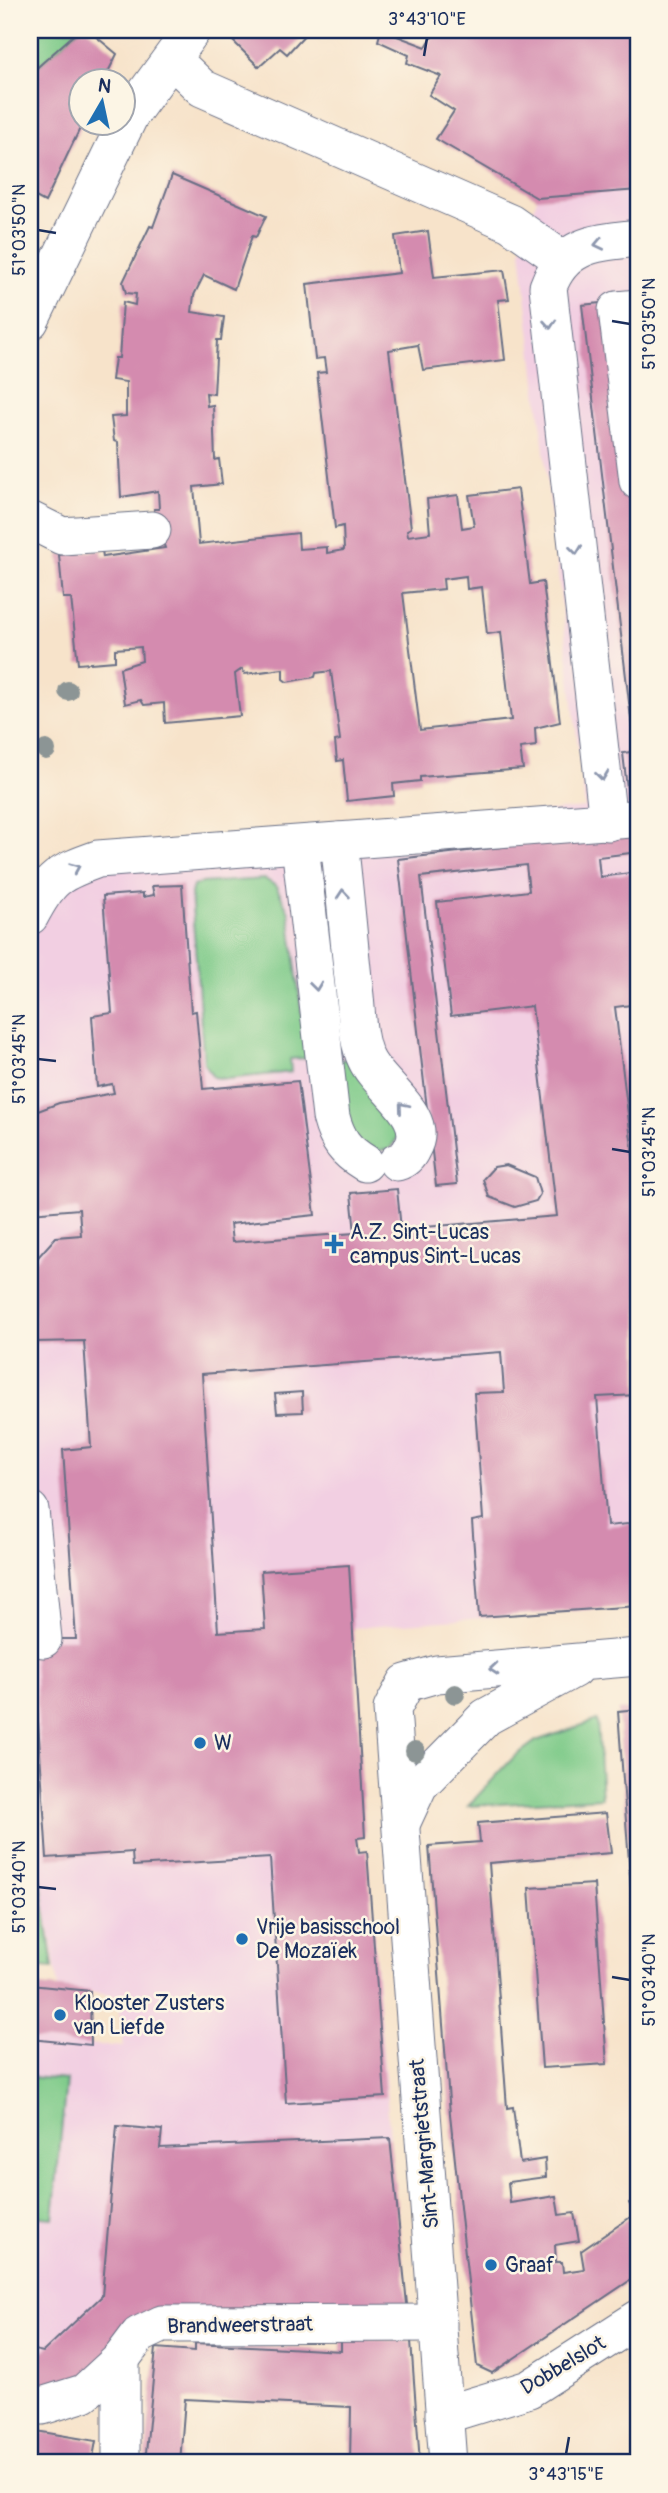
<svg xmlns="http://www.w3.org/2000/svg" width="668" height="2493" font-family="Pangolin,sans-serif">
	<rect width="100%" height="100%" fill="#fcf5e5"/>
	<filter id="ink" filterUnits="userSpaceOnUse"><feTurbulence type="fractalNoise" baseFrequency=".0143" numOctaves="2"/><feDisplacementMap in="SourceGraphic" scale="14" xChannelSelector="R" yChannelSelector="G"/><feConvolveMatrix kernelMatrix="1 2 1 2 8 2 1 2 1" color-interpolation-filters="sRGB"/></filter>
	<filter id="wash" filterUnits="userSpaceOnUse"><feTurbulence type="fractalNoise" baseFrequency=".00686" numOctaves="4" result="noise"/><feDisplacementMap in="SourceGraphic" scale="28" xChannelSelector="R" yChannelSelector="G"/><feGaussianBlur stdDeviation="1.57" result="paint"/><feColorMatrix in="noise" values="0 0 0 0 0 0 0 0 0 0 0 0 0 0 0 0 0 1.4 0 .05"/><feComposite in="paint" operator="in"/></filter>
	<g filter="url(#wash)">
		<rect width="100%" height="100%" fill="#f7e3ca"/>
		<!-- built -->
		<path fill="#f2cfe2" d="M638,190V1606L353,1628L365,1837L357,1838L359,1851H367L390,2138L408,2314L180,2312L30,2389V2039L124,2047L117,1996L58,1988L30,1803V882L34,875L61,855L585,808L521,251L537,198Z"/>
		<!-- green -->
		<g fill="#7eca89" stroke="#4c7c74" stroke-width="2">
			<path d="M30,30H79L30,74Z"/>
			<path d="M265,879L276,886L289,912L307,1058L290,1059L291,1072L227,1079L213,1077L204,1063L191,893L193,886L201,883Z"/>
			<path d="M354,1058L401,1127L400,1134L389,1150L358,1151L332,1061Z"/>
			<path d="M597,1720L602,1798L468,1806L514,1757L536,1741Z"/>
			<path d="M30,1803L53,1968L30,1966Z"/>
			<path d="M30,2077L66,2080L53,2218L30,2216Z"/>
		</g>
		<g id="blocks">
			<!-- building -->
			<g fill="#d48baf" fill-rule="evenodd">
				<path d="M79,30H88L117,54L104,80H80V122H83L45,202L30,194V133L34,124L30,122V74Z"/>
				<path d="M222,30H309L287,54L280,48L259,67Z"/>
				<path d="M381,30L426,47L436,30H638V190L537,198L436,139L454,111L429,95L441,76L407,63L409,55L378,41Z"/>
				<path d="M172,175L266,216L256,237L252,236L234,289L204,275L194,295L192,312L224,317L221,340H217L214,394L206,393L207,406L213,405L215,460L219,459L222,484L194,487L199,544L298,533L299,549L327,547V553L344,550L343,526L335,528L317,373L326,372L324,358L315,359L307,284L399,273L395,236L428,231L434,277L504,270L509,299L498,300L505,360L423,370L418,345L389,350L411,528L407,530L408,536L430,533L427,499L458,495L462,528L474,526L469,495L518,489L530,584L543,582L560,722L535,728L536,746L520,748L523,769L420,777V781L393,784L394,796L347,801L343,760L337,761L335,741L340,740L331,671L316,673L315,677L287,682L283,679V669L245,674L242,669L235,674L240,716L165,723L164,703L144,705L141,700L125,704L120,668L142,661L141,647L115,649V661L78,664L71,598H63L59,555L102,550L103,557L165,548L164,545L159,546L154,509H159L158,491L121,497L118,442L114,441L111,417L126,416V382L112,380L115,358H119L123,302L135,305L136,294L126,293L123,282L150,226L153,227ZM466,576L467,589L482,587L487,634L501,632L511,720L420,730L403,593L444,589L443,579Z"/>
				<path d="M638,299V735L633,736L582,305Z"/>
				<path d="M638,751V852L598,857L600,877L638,872V1004L615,1007L638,1198V1395L597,1397L607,1526L638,1523V1606L479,1617L472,1521L483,1519L474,1393L504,1392L501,1352L202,1374L218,1632L265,1629L261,1571L349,1565L365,1837L357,1838L359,1852L367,1851L385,2097L286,2103L270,1858L133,1866L132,1852L47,1858L33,1645L43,1639H76L63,1450L91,1447L84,1341L34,1342L30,1266L56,1237L81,1235L79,1209L30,1213V1114L59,1103L114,1093L112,1084L97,1087L92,1016L112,1013L103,896L143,893V897L154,895L152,886L182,885L191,1012L196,1011L203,1089L298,1081L315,1215L230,1224L232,1242L355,1233L351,1193L397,1189L401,1229L557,1216L532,1006L451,1016L437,902L529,891L526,865L421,877L457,1184L436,1186L398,859L632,832L623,753Z"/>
				<path d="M506,1165L535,1177L540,1194L536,1201L515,1207L489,1197L483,1179L494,1167Z"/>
				<path d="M302,1392L303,1412L277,1413L275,1394Z"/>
				<path d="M638,1709V1958H636L618,1711Z"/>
				<path d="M606,1813L611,1853L489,1863L507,2108L513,2107L520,2163L545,2159L546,2177L508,2182L510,2203L556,2196L559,2215L574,2213L579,2241L555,2245L556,2262H562L563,2272L584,2269L581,2251L635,2214L629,2203L638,2197V2275L492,2373L477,2366L450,2114L429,1846L480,1842L478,1823Z"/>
				<path d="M594,1884L607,2064L542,2068L529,1888Z"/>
				<path d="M30,1985L90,1991L91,2045L30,2039Z"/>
				<path d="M117,2126L162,2130L160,2148L390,2138L408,2314L180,2312L75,2383L30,2389V2349L43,2352L102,2296Z"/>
				<path d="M341,2338L411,2341L420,2463H350L351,2407L185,2399L180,2463H145L156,2348L195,2351V2343L341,2351Z"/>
				<path d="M30,2430L96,2441L92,2463H30Z"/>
			</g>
		</g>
	</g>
	<g filter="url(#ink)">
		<use href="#blocks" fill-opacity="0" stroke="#686e84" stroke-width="2"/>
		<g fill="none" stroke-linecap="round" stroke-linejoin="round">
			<!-- minor casing -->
			<g stroke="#686e84" stroke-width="39">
				<g id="minor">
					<path d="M172,59L202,88L510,223L563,260"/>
					<path d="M638,308L617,310L638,481"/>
					<path d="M30,321L130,115L192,30"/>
					<path d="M30,520L62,536L152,530"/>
					<path d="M608,822L548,287C564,243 597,243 638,238"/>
					<path d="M339,841C345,893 349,944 355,996C357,1016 357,1041 366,1059C378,1086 431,1116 412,1148C409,1155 404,1160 397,1162"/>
					<path d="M300,845L331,1117C337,1140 345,1151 365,1163"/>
					<path d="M30,916C50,878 58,873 98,859L631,819"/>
					<path d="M30,1510L43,1639"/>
					<path d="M401,1824L419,1785L486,1717L574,1669"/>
					<path d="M121,2359V2463"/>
					<path d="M30,2404L42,2406L84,2393L121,2359L139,2335L162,2324L438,2323"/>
					<path d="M444,2415L529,2389L638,2319"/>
					<path d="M448,2463L392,1709L406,1683L437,1674L638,1657"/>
				</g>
			</g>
			<!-- minor -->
			<use href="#minor" stroke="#fff" stroke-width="37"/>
		</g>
		<!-- trees -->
		<g fill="#8c9595">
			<circle cx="68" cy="691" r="10"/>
			<circle cx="46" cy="750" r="10"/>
			<circle cx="455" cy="1694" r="10"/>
			<circle cx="415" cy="1751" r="10"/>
		</g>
		<!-- one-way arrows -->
		<defs><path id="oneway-chevron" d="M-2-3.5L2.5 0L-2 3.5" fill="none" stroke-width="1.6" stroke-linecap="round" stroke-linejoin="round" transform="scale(1.75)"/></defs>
		<g stroke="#8d97ae">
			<use href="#oneway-chevron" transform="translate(599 244) rotate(168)"/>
			<use href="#oneway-chevron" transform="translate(550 324) rotate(85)"/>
			<use href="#oneway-chevron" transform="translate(576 550) rotate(83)"/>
			<use href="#oneway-chevron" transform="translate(602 776) rotate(83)"/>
			<use href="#oneway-chevron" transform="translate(75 868) rotate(-23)"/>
			<use href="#oneway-chevron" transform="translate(343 894) rotate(-95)"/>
			<use href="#oneway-chevron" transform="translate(316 986) rotate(83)"/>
			<use href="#oneway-chevron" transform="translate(403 1107) rotate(-130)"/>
			<use href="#oneway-chevron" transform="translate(494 1669) rotate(175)"/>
		</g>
	</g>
	<!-- ticks -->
	<path fill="none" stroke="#1b2f5e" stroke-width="2.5" d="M424,56L427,38M38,230L56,233M612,321L630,324M38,1059L56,1061M612,1149L630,1152M38,1887L56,1889M612,1977L630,1980M566,2454L569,2437"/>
	<!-- markers -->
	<g fill="#1f6fb2" stroke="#fcf5e5" stroke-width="2.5">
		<path d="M330.5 1233.5h7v7h7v7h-7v7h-7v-7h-7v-7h7z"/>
		<circle cx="200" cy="1743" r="7"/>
		<circle cx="242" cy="1939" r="7"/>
		<circle cx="60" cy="2015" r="7"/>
		<circle cx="491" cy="2265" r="7"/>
	</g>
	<g text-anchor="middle" stroke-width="5" stroke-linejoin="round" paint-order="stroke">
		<!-- poi labels -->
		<g font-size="21" fill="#1b2f5e" stroke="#fcf5e5" text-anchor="start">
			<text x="350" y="1239">A.Z. Sint-Lucas<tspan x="350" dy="24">campus Sint-Lucas</tspan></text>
			<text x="214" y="1750">W</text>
			<text x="256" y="1934">Vrije basisschool<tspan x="256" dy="24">De Mozaïek</tspan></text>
			<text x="74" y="2010">Klooster Zusters<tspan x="74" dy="24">van Liefde</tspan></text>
			<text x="505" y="2272">Graaf</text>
		</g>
		<!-- street labels -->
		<g font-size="21" fill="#1b2f5e" stroke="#fcf5e5">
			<text transform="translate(424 2144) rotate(-95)" y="7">Sint-Margrietstraat</text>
			<text transform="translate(240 2325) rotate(-1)" y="7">Brandweerstraat</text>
			<text transform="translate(563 2365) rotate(-31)" y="7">Dobbelslot</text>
		</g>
	</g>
	<!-- margin -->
	<rect width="668" height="2493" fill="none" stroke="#fcf5e5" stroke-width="77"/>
	<!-- north arrow -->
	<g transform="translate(102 102) rotate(9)"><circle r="33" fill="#fcf5e5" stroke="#a2a6af" stroke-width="2"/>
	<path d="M0-5L12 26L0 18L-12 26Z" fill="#1f6fb2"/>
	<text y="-10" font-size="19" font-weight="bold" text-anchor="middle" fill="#1b2f5e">N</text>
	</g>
	<rect x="38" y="38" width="592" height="2416" fill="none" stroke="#1b2f5e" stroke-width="2.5"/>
	<g font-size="18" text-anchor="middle" fill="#1b2f5e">
		<text x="427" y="25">3°43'10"E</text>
		<text transform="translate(19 230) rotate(-90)" y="6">51°03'50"N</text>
		<text transform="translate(649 324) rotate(-90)" y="6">51°03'50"N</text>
		<text transform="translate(19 1059) rotate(-90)" y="6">51°03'45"N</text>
		<text transform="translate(649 1152) rotate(-90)" y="6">51°03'45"N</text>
		<text transform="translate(19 1887) rotate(-90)" y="6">51°03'40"N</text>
		<text transform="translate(649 1980) rotate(-90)" y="6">51°03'40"N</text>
		<text x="566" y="2480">3°43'15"E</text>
	</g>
</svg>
